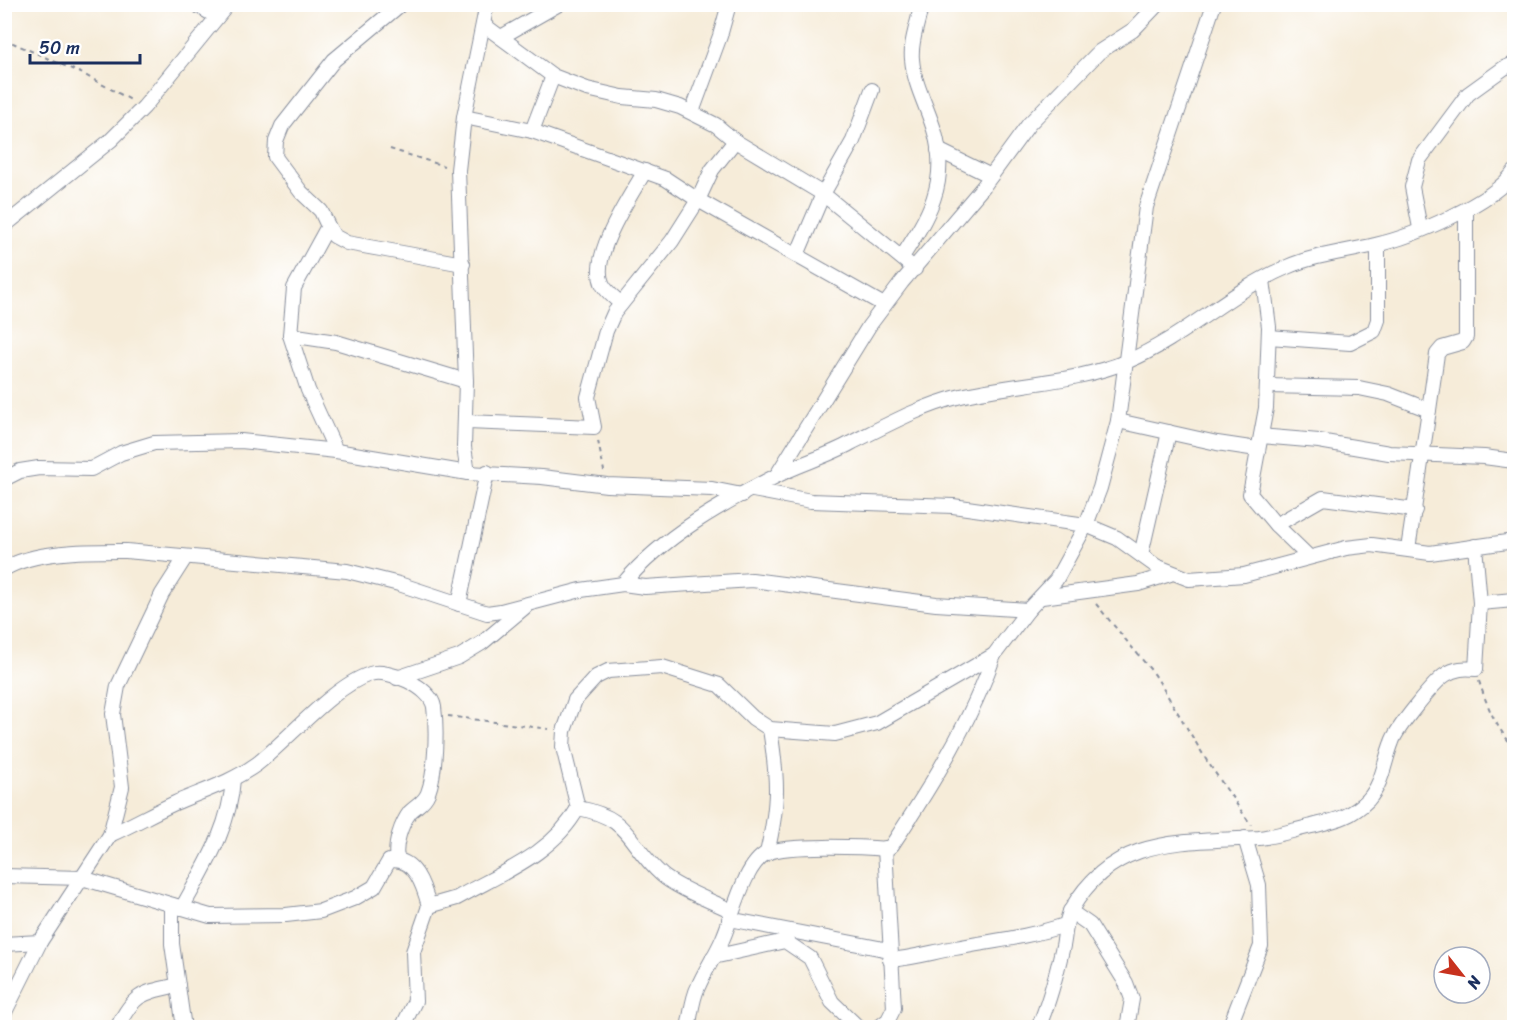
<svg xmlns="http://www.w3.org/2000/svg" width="1519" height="1032" font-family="Sriracha,sans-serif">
	<rect width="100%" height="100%" fill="#fff"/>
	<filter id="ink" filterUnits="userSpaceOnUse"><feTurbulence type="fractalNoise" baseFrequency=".0167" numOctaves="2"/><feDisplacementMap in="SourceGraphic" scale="12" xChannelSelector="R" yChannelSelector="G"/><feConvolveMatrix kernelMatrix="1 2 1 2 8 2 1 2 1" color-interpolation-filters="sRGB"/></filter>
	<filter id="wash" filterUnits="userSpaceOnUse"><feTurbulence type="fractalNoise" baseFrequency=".008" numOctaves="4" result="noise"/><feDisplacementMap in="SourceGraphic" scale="24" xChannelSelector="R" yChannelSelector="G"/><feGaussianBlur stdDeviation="1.35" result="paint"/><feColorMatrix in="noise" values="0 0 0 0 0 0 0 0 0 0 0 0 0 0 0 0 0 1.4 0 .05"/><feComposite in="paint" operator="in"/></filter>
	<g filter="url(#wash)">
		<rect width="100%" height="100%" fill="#f6ecd9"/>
	</g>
	<g filter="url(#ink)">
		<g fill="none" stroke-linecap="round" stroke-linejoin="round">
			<!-- street casing -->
			<g stroke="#888e9c" stroke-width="16">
				<g id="street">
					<path d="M195,4L217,17"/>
					<path d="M401,4L334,60L282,126L276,141L275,157L301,192L321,211L328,226L294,288L290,335L336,342L466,381"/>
					<path d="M1214,4L1146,207L1118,421L1100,488L1086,525L1117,538L1156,566L1189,579L1244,575L1346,548L1372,545L1430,553L1514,541"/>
					<path d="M484,25L553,76L587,89L622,97L656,100L680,107L716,125L735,141L823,194L915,269"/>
					<path d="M501,37L559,4"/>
					<path d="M692,112L720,36L729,4"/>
					<path d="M464,117L532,131L666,179L698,200L884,305"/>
					<path d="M532,131L553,76"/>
					<path d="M938,150L991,176"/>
					<path d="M4,226L111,140L144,107L228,4"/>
					<path d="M328,226L334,236L347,243L463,264"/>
					<path d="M1420,228L1412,187L1419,160L1468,94L1504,68L1514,64"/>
					<path d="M797,255L823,194L853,141L872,90"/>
					<path d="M902,257C928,217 949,183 935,133C928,108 914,85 912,59C910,40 919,23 921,4"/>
					<path d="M1263,280L1269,327L1266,408L1250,494L1276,525L1309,557"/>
					<path d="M621,304C615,298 605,291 602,283C590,255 631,195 645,171"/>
					<path d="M290,335L308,390L336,451"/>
					<path d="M1269,337L1350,343L1374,331L1378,320V245"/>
					<path d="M1267,386L1359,388L1388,394L1429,410L1408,549"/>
					<path d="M1429,410L1437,354L1442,348L1463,342L1466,337V210"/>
					<path d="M1118,421L1217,443L1257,449"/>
					<path d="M467,422L594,427L588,397L606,331L614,313L672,241L698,200L712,170L735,141"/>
					<path d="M1261,436L1319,441L1389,453L1484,457L1514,461"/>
					<path d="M468,473L464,447L466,381L458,170L464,117L487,4"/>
					<path d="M777,475L869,326L902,282L983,187L1029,124L1099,52L1133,30L1158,4"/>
					<path d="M4,479L20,471L39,468L91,469L121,453L154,443L241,441L336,451L468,473L542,477L607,485L712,489L742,495"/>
					<path d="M1276,525L1323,498L1415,510"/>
					<path d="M1141,555L1169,432"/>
					<path d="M4,569C35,550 91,551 126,551L347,571L399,584L487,613L501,611L581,590L623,584L645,587L752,580L936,604L1028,610L1056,580L1086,525L953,506L811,501L753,490"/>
					<path d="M623,584C663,536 723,503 778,475C802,463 828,456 851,443C887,425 921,406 961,396C1016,383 1075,383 1128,361C1185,337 1230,291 1287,267C1314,255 1346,252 1375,245C1412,237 1493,203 1514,172"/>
					<path d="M1042,597L1138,584L1170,574"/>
					<path d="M1480,603L1514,600"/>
					<path d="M459,604L487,472"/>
					<path d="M397,678L459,657L482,643L525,607"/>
					<path d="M578,808C632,818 626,843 662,875C678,889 712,901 732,911"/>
					<path d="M110,835C132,825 153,813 175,803C203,791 232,782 257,764C289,739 333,686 370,674C388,668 431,687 434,707C437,729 436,772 428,793C424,803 417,805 410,812C401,824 394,845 397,859"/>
					<path d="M767,853C779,802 778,781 770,729"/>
					<path d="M4,876L82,878L210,916L286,915L321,911L355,898L374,887L389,861C414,855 424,887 429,906L457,898C501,873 553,854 578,808L563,747L564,731L575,700L596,677L608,671L662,667L719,685L753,718L770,729L835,734L877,723L994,655L1028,610"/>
					<path d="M172,905V944L184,1028"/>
					<path d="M182,908C205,866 230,828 233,779"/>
					<path d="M1070,911L1090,925L1126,983L1132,999L1127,1028"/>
					<path d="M729,919L889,950"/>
					<path d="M4,944L40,942"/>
					<path d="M713,957L785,941L810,958L832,1002L859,1028"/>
					<path d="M890,960C913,958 933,952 955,948C992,941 1029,937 1065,925"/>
					<path d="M4,1014L40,942L110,835L122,787L113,714L118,686L162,594L185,558"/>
					<path d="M117,1028C134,993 142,993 178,985"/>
					<path d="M402,1028L415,1001L413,952L429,906"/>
					<path d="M688,1028C691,1015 692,999 698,987C705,970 716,955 723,938C733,916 744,864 767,853C787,844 863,847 887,849L892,845C931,786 971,722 994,655"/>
					<path d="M878,1028L888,1020L894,1008L885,848"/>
					<path d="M1038,1028C1049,1003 1056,976 1062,950C1066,936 1064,923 1071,910C1114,834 1183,843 1259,838C1277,836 1294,830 1312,826C1336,820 1350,818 1368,800C1383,783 1384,762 1392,742C1396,729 1434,682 1445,675C1455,668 1465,668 1476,669L1480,603L1475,546"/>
					<path d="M1229,1028L1261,946L1259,885L1245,838"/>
				</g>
			</g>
			<!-- path -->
			<g stroke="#888e9c" stroke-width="2" stroke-dasharray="4.5 4.5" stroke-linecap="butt">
				<path d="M4,39L83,74L131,100"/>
				<path d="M390,149L444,166"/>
				<path d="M598,441L604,471"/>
				<path d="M1096,604L1155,675L1207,761L1251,825"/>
				<path d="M1479,681C1487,706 1496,728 1514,747"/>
				<path d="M448,716L549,729"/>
			</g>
			<!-- street -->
			<use href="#street" stroke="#fff" stroke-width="14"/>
		</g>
	</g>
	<!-- margin -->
	<rect width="1519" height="1032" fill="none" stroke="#fff" stroke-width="24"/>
	<!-- north arrow -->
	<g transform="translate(1462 975) rotate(121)"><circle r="28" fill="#ffffff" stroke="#a4acbf" stroke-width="1.5"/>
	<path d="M0-4.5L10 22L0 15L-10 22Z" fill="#c8321e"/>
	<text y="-9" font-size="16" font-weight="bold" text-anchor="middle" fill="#1b2f5e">N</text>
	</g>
	<!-- scale -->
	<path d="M30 54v9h110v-9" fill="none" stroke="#1b2f5e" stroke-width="3"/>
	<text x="39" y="54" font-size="18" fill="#1b2f5e" stroke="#ffffff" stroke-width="4.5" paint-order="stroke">50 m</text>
</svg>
